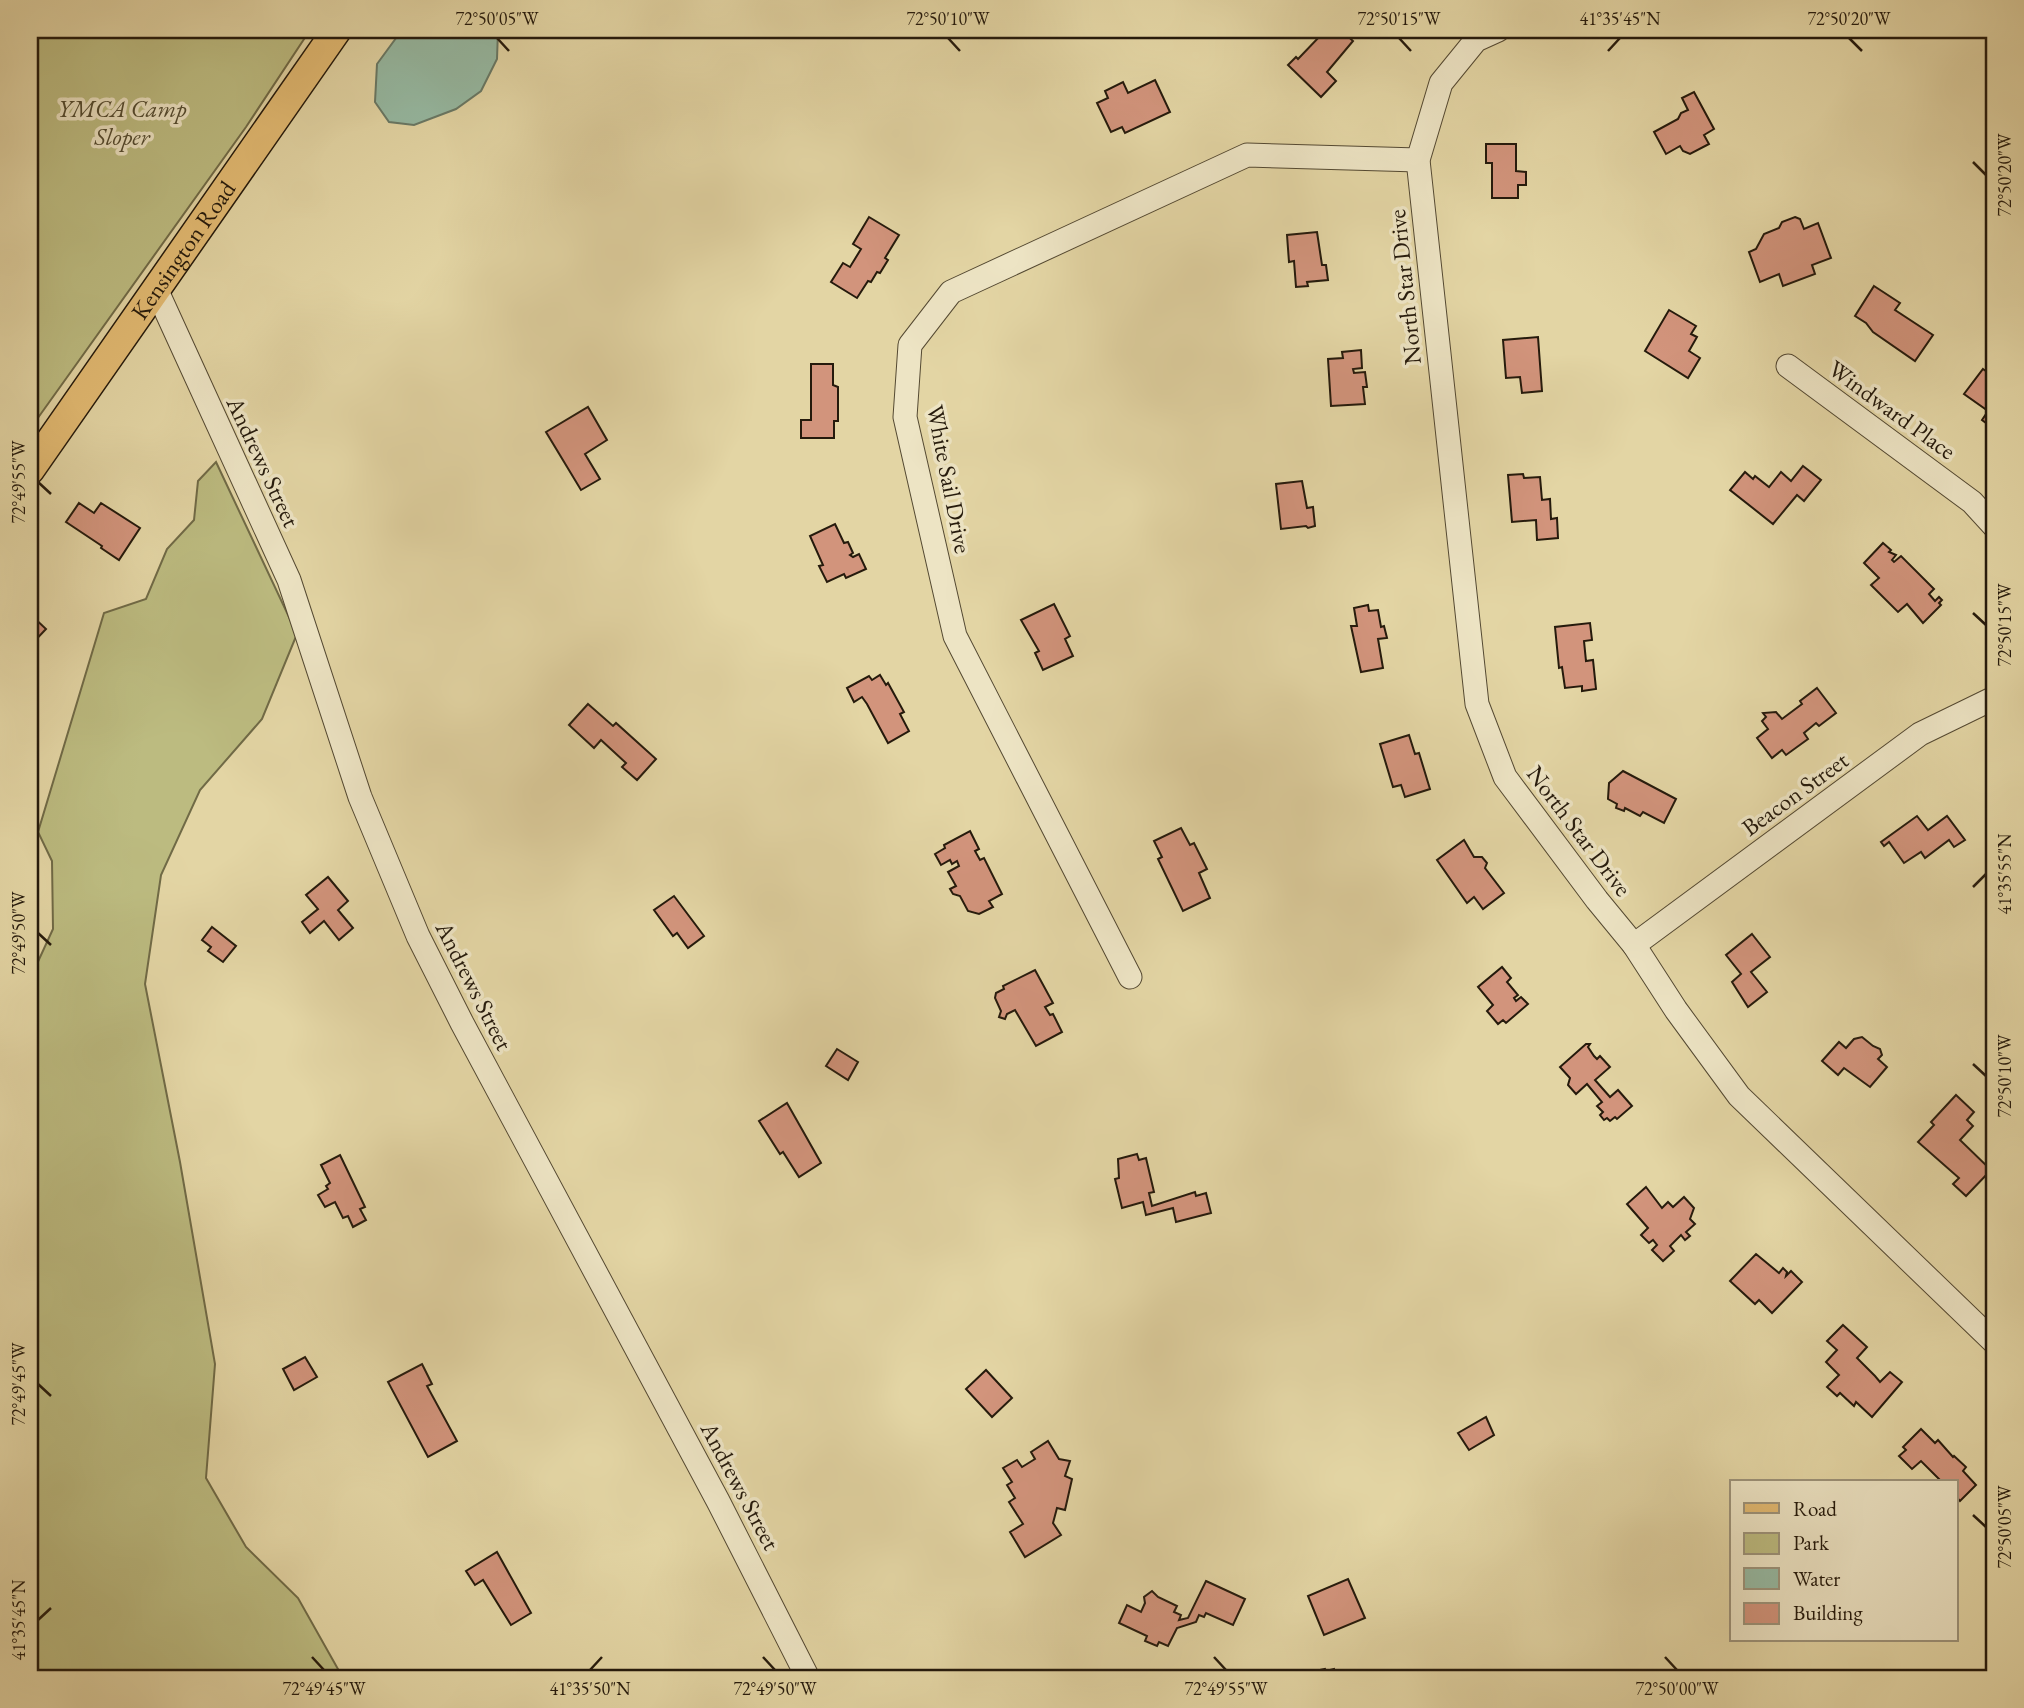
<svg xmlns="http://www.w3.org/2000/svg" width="2024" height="1708" font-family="'EB Garamond',serif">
	<rect width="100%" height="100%" fill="#e3d5a4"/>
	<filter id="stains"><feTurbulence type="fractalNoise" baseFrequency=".00286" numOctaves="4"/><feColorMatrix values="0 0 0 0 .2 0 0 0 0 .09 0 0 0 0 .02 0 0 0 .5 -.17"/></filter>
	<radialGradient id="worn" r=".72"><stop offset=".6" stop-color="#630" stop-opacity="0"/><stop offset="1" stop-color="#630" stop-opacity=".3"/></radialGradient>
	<!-- green -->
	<g fill="#bcbb80" stroke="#706a46" stroke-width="2">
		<path d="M30,30H310L246,127L30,429Z"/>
		<path d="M216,462L297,634L262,719L200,790L161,875L145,984L180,1162L215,1364L206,1478L246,1547L298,1598L343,1678H30V979L53,929L52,861L38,832L104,613L146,599L167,549L194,520L198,481Z"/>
	</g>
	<!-- water -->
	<path fill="#96b9a2" stroke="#697966" stroke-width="2" d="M402,30H498L497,59L481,91L456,109L414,125L389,122L375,102L377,64Z"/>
	<!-- building -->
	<g fill="#d2947c" stroke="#251a0c" stroke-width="2">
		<path d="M1316,30H1341L1353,41L1327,72L1336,81L1321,97L1288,65L1296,57L1298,59L1321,35Z"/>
		<path d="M1155,80L1170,112L1125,133L1122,127L1111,132L1097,103L1108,98L1105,91L1123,82L1128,93Z"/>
		<path d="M1694,92L1714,129L1704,135L1709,144L1690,154L1683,151L1680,146L1666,154L1654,132L1678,119L1681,113L1688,110L1682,98Z"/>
		<path d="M1486,144H1516V171L1526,172V185H1518V198H1492V163H1486Z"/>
		<path d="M869,217L899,235L885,258L888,260L880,273L877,272L871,282L868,281L857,298L831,282L843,263L850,267L861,249L853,244Z"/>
		<path d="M1795,217L1800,219L1804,229L1818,223L1831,258L1812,265L1815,274L1783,286L1779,274L1760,282L1749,252L1756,249L1764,234L1779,228L1782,222Z"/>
		<path d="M1317,232L1322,265H1326L1328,280L1307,282L1308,286L1296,287L1294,261L1289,262L1287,235Z"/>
		<path d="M1874,286L1900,303L1895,310L1933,335L1915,361L1873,332L1866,323L1855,316Z"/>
		<path d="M1669,310L1696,326L1691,334L1697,337L1689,351L1700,358L1688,378L1645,351Z"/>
		<path d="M1538,337L1542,391L1522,393L1520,377L1506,378L1503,340Z"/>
		<path d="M1361,350L1362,368L1353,369L1354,373L1365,372L1367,387H1363L1365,404L1331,406L1328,359L1343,358L1342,352Z"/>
		<path d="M811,364H833V385L838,387V421H834V438H801V420H811Z"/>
		<path d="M1983,369L1994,377V429L1982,420L1988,411L1964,394Z"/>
		<path d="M588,407L607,440L585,454L600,479L581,490L546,432Z"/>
		<path d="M1803,466L1821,480L1804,501L1797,495L1773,524L1730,490L1745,472L1753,479L1755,476L1769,487L1781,472L1791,481Z"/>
		<path d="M1523,474L1524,478L1540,477L1542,500L1550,499L1551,519L1557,518L1558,538L1537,540L1536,520L1512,522L1508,475Z"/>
		<path d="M1302,481L1307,508L1313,507L1315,526L1308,528L1306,526L1281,529L1276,484Z"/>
		<path d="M79,503L94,513L101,503L140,528L119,560L101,548L102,546L66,522Z"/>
		<path d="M835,524L844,543L848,542L853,553L850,555L853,557L859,554L866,569L846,578L844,574L827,582L819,566L823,565L810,536Z"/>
		<path d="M1883,543L1891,550L1889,552L1896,555L1892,560L1894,562L1901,556L1934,589L1929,594L1935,601L1939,597L1942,600L1939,603L1941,605L1923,623L1907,604L1898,612L1871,585L1879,578L1864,563Z"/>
		<path d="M1054,604L1070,636L1065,639L1073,656L1043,670L1035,653L1039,651L1021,620Z"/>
		<path d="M1368,605L1369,611L1378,610L1381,627L1384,626L1387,638L1378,639L1383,668L1361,672L1351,626H1357L1354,608Z"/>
		<path d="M30,614L46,629L30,646Z"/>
		<path d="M1590,623L1592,640L1584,641L1586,661L1593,660L1596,689L1582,691V686L1565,688L1562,667L1559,668L1555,627Z"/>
		<path d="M880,675L886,685L888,683L904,712L900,714L909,731L888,743L867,704L862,697L854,702L847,688L869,676L872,680Z"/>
		<path d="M1817,688L1836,713L1819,726L1816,723L1804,733L1808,739L1786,755L1782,750L1772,758L1757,738L1768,729L1762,721L1766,717L1763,713L1776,712L1782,719L1802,704L1800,701Z"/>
		<path d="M588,704L613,726L616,723L656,759L637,780L622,767L626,763L601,740L594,748L569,725Z"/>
		<path d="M1409,735L1415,754L1419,753L1430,789L1405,797L1401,785L1393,787L1380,744Z"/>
		<path d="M1623,771L1676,799L1664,823L1643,812L1640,816L1625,808L1624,811L1616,808L1617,804L1608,799L1609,783Z"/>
		<path d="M1917,816L1928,830L1947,816L1965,840L1954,847L1949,840L1925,858L1921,852L1904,863L1889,842L1884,846L1881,842Z"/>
		<path d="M1181,828L1190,845L1194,843L1207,869L1199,873L1210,898L1183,911L1158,859L1162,857L1154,841Z"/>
		<path d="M970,831L979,849L975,851L980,860L984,858L1002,894L989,901L993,907L979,914L968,911L960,896L953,894L950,889L956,886L948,872L959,866L957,861L952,864L950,860L941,865L935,854L945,848L944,845Z"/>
		<path d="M1464,840L1474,857H1482L1487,863L1485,868L1504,893L1483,909L1474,897L1467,903L1437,860Z"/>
		<path d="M328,877L348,901L338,910L353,928L339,940L324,921L310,933L302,922L318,909L306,895Z"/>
		<path d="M674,896L704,936L688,948L677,933L673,936L654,910Z"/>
		<path d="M212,927L236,946L223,962L208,951L211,947L202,940Z"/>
		<path d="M1752,934L1770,957L1751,972L1767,992L1748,1007L1732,982L1741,974L1726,955Z"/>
		<path d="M1502,967L1511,978L1507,982L1518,995L1514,998L1516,1001L1521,997L1528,1004L1506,1023L1503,1020L1498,1024L1487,1011L1493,1005L1478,987Z"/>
		<path d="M1035,970L1053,1003L1045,1007L1050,1015L1053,1014L1062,1032L1036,1046L1015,1010L1007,1014L1005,1019L999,1017L1001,1011L995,998L996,993L1004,989L1003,986Z"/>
		<path d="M1862,1037L1873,1046L1880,1049L1882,1055L1878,1059L1887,1067L1870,1087L1844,1068L1838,1075L1822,1061L1839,1042L1846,1048L1854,1039Z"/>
		<path d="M1586,1044H1590L1588,1047L1594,1056L1597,1059L1600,1056L1610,1067L1595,1080L1610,1097L1618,1090L1632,1106L1617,1119L1615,1117L1610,1121L1607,1118L1604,1120L1600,1115L1603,1112L1597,1106L1602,1102L1587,1084L1576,1094L1568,1085L1570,1078L1560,1067Z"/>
		<path d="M837,1049L858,1062L848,1080L826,1066Z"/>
		<path d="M1956,1095L1974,1112L1967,1120L1973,1126L1960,1140L1991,1170L1966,1196L1953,1184L1959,1178L1918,1142L1934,1125L1931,1122Z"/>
		<path d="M787,1103L821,1163L799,1177L783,1152L780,1154L759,1121Z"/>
		<path d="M1137,1154L1139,1160L1146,1158L1154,1192L1149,1193L1152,1206L1195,1192L1196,1196L1206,1193L1211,1213L1176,1222L1173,1208L1146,1215L1143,1202L1122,1208L1115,1179L1119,1178L1118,1159Z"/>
		<path d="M340,1155L365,1207L360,1209L366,1220L353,1227L348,1216L343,1218L335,1202L325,1207L318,1195L328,1189L326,1186L330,1183L321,1165Z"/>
		<path d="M1646,1187L1662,1208L1668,1202L1673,1207L1684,1197L1694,1208L1690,1219L1695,1224L1686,1232L1690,1236L1685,1240L1681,1235L1670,1246L1674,1251L1663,1261L1652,1250L1657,1245L1653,1240L1649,1243L1641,1235L1648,1228L1627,1204Z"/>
		<path d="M1756,1254L1779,1273L1783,1268L1787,1272L1786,1276L1791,1271L1802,1282L1772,1313L1759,1300L1755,1304L1730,1281Z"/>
		<path d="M1843,1325L1867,1347L1857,1358L1875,1376L1880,1382L1890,1372L1902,1382L1872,1417L1856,1402L1854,1406L1840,1393L1837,1396L1827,1387L1839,1375L1826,1362L1837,1350L1827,1341Z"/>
		<path d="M305,1357L317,1377L294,1390L283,1369Z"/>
		<path d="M422,1364L432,1384L427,1386L457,1441L428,1457L388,1382Z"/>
		<path d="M986,1370L1012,1398L992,1417L966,1389Z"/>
		<path d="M1486,1417L1494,1435L1469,1450L1458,1433Z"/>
		<path d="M1921,1429L1935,1443L1938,1440L1953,1457L1954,1456L1966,1467L1963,1471L1976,1485L1960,1501L1956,1496V1482H1942L1921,1461L1912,1469L1899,1456L1906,1450L1903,1447Z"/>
		<path d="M1048,1441L1059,1459L1070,1461L1065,1476L1072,1479L1065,1510L1057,1508L1053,1523L1061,1535L1025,1557L1010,1532L1023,1524L1009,1502L1015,1498L1007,1485L1012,1482L1003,1468L1017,1460L1022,1467L1035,1459L1031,1452Z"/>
		<path d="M497,1552L531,1613L511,1625L483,1580L475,1585L466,1571Z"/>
		<path d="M1348,1579L1365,1618L1324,1635L1308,1596Z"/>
		<path d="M1206,1581L1245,1599L1233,1625L1206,1613L1204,1617L1199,1615L1196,1622L1177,1628L1168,1646L1159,1642L1157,1646L1145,1641L1147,1636L1119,1623L1127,1605L1141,1612L1145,1603L1144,1597L1152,1591L1158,1597L1177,1606L1174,1612L1181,1615L1179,1620L1188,1618Z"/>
		<path d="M1325,1669L1326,1671L1334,1669L1336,1678H1285L1288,1674L1292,1673L1296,1675Z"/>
	</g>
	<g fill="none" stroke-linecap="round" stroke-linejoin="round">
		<!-- minor casing -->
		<g stroke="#544932" stroke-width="25">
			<g id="minor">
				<path d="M1498,30L1476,40L1441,83L1418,160L1477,704L1505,777L1597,900L1634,945L1676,1010L1739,1096L1994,1342"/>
				<path d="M156,289L289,580L360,797L418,936L462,1023L718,1501L808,1678"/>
				<path d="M1788,366L1972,502L1994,526"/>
				<path d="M1634,945L1920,734L1994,698"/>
				<path d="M1130,977L955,636L905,417L910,345L951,292L1247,155L1418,160"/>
			</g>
		</g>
		<!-- major casing -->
		<g stroke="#251a0c" stroke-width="31">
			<g id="major">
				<path id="s1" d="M30,470L337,30"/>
			</g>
		</g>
		<!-- minor -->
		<use href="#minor" stroke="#ede4c4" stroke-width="23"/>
		<!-- major -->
		<use href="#major" stroke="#e2ba72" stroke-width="28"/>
	</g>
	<!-- ticks -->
	<path fill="none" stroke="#251a0c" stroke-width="2.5" d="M497,38L509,51M948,38L960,51M1399,38L1411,51M1849,38L1862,51M1608,51L1620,38M1973,162L1986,175M38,482L51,494M1973,613L1986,625M1973,887L1986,874M38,933L51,945M1973,1064L1986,1076M38,1384L51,1396M1973,1515L1986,1527M38,1620L51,1608M312,1657L324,1670M763,1657L775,1670M1214,1657L1226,1670M1665,1657L1677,1670M590,1670L602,1657"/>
	<g text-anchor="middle" stroke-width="7" stroke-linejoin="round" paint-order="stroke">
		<!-- park labels -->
		<g font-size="24" font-style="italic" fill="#524a2f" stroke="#ede4c4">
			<text x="122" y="117">YMCA Camp<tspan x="122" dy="28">Sloper</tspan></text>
		</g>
		<!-- street labels -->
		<g font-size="24" fill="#251a0c" stroke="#ede4c4">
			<text dy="8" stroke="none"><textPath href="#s1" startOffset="268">Kensington Road</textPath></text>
			<text transform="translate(1405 287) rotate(-96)" y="8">North Star Drive</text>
			<text transform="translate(1892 410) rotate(36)" y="8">Windward Place</text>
			<text transform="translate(263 462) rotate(65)" y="8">Andrews Street</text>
			<text transform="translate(949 479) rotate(79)" y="8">White Sail Drive</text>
			<text transform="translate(1795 794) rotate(-36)" y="8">Beacon Street</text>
			<text transform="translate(1579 831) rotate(53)" y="8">North Star Drive</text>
			<text transform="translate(474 986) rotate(63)" y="8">Andrews Street</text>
			<text transform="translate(740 1486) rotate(62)" y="8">Andrews Street</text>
		</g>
	</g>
	<!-- margin -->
	<rect width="2024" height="1708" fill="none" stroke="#e3d5a4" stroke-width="77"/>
	<!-- legend -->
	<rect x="1730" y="1480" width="228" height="161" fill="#ede4c4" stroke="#9d937a" stroke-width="2"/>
	<rect x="1744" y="1503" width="35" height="10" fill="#e2ba72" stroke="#9d937a" stroke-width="2"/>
	<text x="1793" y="1516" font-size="21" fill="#251a0c">Road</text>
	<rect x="1744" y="1533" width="35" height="21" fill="#bcbb80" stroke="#9d937a" stroke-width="2"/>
	<text x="1793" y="1550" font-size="21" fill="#251a0c">Park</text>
	<rect x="1744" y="1568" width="35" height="21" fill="#96b9a2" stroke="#9d937a" stroke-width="2"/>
	<text x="1793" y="1586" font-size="21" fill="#251a0c">Water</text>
	<rect x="1744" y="1603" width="35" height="21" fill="#d2947c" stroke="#9d937a" stroke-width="2"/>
	<text x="1793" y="1620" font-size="21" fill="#251a0c">Building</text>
	<rect x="38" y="38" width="1948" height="1632" fill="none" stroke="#251a0c" stroke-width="2.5"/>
	<g font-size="18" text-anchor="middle" fill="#251a0c">
		<text x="497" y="25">72°50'05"W</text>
		<text x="948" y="25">72°50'10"W</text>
		<text x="1399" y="25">72°50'15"W</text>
		<text x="1620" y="25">41°35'45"N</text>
		<text x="1849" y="25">72°50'20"W</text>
		<text transform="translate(2005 175) rotate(-90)" y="6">72°50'20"W</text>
		<text transform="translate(19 482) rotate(-90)" y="6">72°49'55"W</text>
		<text transform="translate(2005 625) rotate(-90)" y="6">72°50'15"W</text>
		<text transform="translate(2005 874) rotate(-90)" y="6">41°35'55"N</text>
		<text transform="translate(19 933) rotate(-90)" y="6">72°49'50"W</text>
		<text transform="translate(2005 1076) rotate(-90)" y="6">72°50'10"W</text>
		<text transform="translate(19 1384) rotate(-90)" y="6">72°49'45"W</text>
		<text transform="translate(2005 1527) rotate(-90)" y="6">72°50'05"W</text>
		<text transform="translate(19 1620) rotate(-90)" y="6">41°35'45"N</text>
		<text x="324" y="1695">72°49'45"W</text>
		<text x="590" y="1695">41°35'50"N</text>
		<text x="775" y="1695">72°49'50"W</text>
		<text x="1226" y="1695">72°49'55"W</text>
		<text x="1677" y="1695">72°50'00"W</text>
	</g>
	<rect width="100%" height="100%" filter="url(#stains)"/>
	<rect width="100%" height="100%" fill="url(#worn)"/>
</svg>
